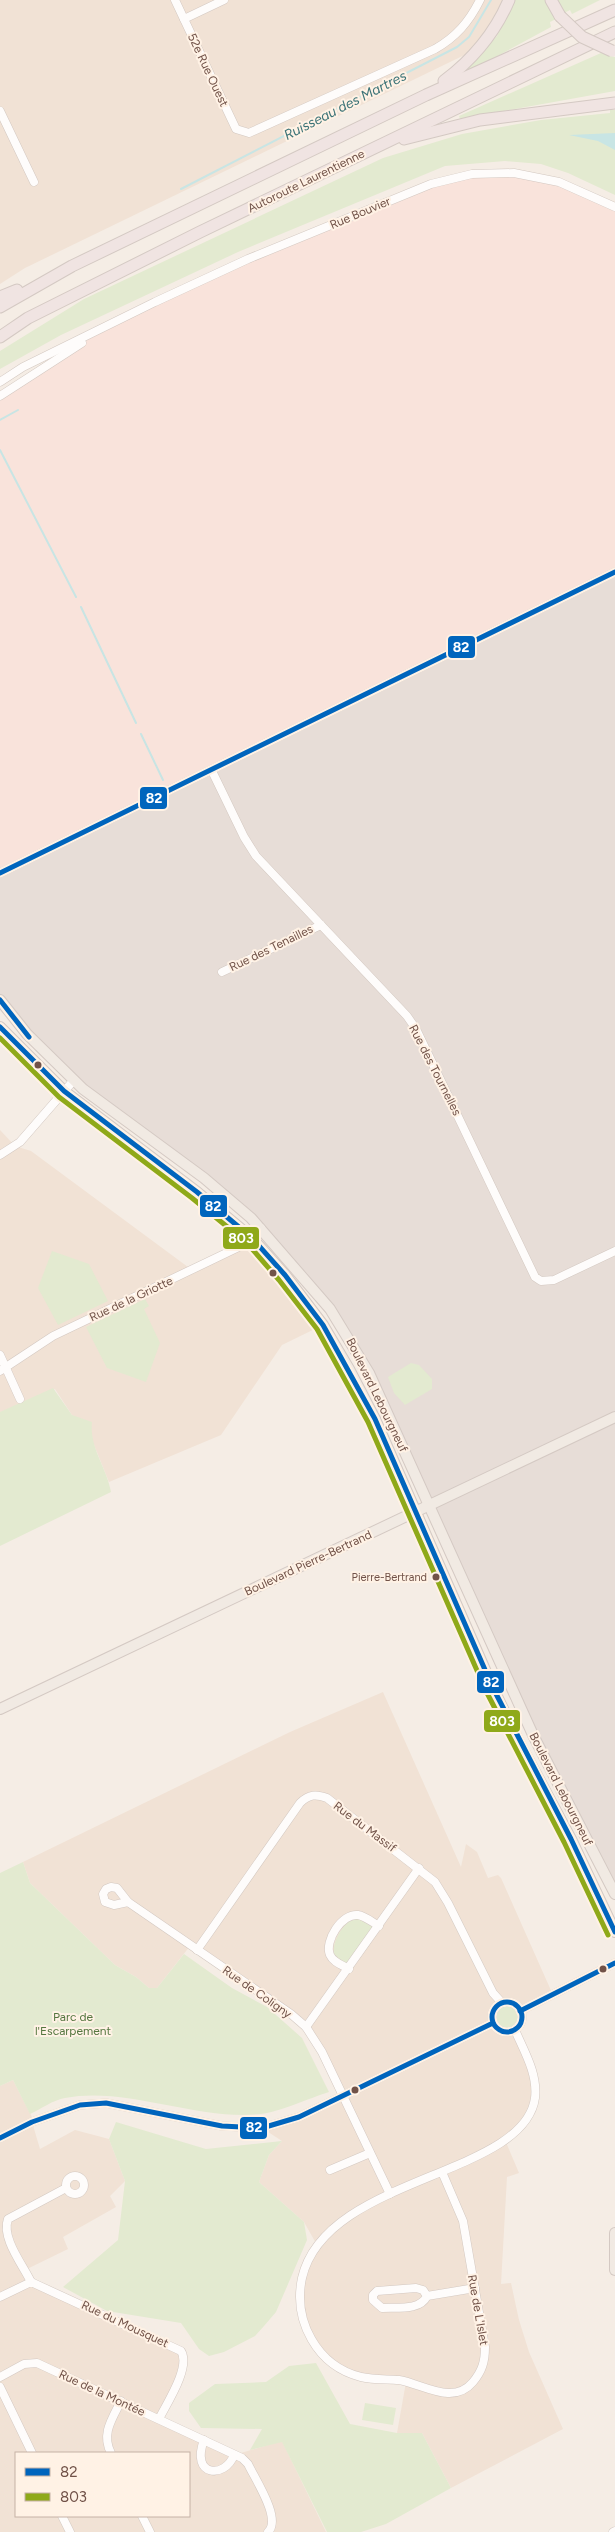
<svg xmlns="http://www.w3.org/2000/svg" width="615" height="2532" font-family="Figtree,sans-serif">
	<rect width="100%" height="100%" fill="#f5ede5"/>
	<!-- residential -->
	<g fill="#f1e2d5" fill-rule="evenodd">
		<path d="M0,0H509L479,48L25,268L0,284Z"/>
		<path d="M0,1130L15,1146L31,1151L192,1270L252,1238L323,1325L282,1345L221,1435L109,1482L90,1435L72,1415L55,1389L0,1414Z"/>
		<path d="M383,1692L461,1867L466,1844L477,1852L488,1878L498,1875L501,1878L553,1995L519,2008L506,2003L496,2008L492,2017L499,2030L504,2032L515,2030L535,2082L529,2114L505,2140L519,2173L507,2177L501,2284L511,2283L519,2320L529,2352L563,2429L451,2488L422,2433H397L406,2382L381,2380L342,2369L313,2345L300,2292L317,2245L304,2222L259,2182L269,2155L282,2141L262,2128L344,2096L306,2027L190,1946L157,1988H149L136,1977L115,1965L30,1883L23,1862L290,1732Z"/>
		<path d="M13,2080L34,2121L32,2122L40,2149L75,2130L109,2139L125,2181L110,2196L116,2207L63,2237L68,2249L25,2270L31,2282L176,2347L184,2363L159,2419L234,2455L282,2441L326,2532H0V2086ZM16,2453H189V2516H16Z"/>
	</g>
	<!-- commercial -->
	<path fill="#f9e3db" d="M514,173L559,182L615,207V1417L369,1373L293,1262L0,1000V396L134,310L389,200L472,174Z"/>
	<!-- industrial -->
	<path fill="#e7ddd7" d="M615,573V1896L357,1352L270,1236L106,1107L0,1000V873Z"/>
	<!-- green -->
	<g fill="#e3ead0">
		<path d="M514,0H546L556,19L550,22L551,27L468,72L466,68L497,36Z"/>
		<path d="M557,0H600L572,14L570,10L564,13Z"/>
		<path d="M601,53L615,57V91L460,119L459,116Z"/>
		<path d="M610,110H615V195L568,173L541,164L505,161L445,166L238,252L61,335L0,369V351L84,299L383,158L462,134L541,120L610,113Z"/>
		<path d="M52,1251L89,1264L108,1301L58,1325L38,1288Z"/>
		<path d="M145,1299L149,1306L144,1309L160,1343L146,1382L107,1368L86,1327Z"/>
		<path d="M411,1363L419,1365L432,1379V1389L405,1405L394,1393L388,1377Z"/>
		<path d="M53,1388L72,1415L92,1422C89,1447 107,1468 111,1492L0,1546V1412Z"/>
		<path d="M23,1862L30,1883L115,1965L136,1977L149,1988H157L184,1954L232,1988L267,2007L302,2038L329,2092C310,2098 279,2112 261,2114C198,2121 126,2086 65,2098C53,2100 41,2109 30,2114L13,2080L0,2086V1873Z"/>
		<path d="M351,1919H360L374,1927L347,1965L335,1958C330,1944 341,1928 351,1919Z"/>
		<circle cx="507" cy="2017" r="15"/>
		<path d="M116,2122L206,2149L282,2141L269,2155L259,2182L304,2222L307,2240L276,2312L264,2326L255,2336L224,2352L209,2356L199,2349L181,2323L107,2311L63,2287L118,2240L125,2181L109,2139Z"/>
		<path d="M316,2363L350,2424L397,2433H422L451,2488L386,2524L361,2532H327L282,2442L250,2450L262,2429L201,2428L189,2411V2403L215,2384L266,2382L289,2366Z"/>
		<path d="M365,2403L396,2408L393,2425L362,2420Z"/>
	</g>
	<!-- water -->
	<path fill="#c8e5e4" d="M615,133V150L598,141L569,135Z"/>
	<g fill="none" stroke-linecap="round" stroke-linejoin="round">
		<!-- stream -->
		<g stroke="#c8e5e4" stroke-width="2">
			<path d="M181,189L457,47L469,37L491,0"/>
			<path d="M0,420L18,410"/>
			<path d="M0,450L76,597"/>
			<path d="M81,607L136,723"/>
			<path d="M141,734L163,780"/>
		</g>
		<!-- minor casing -->
		<g stroke="#d3c8c1" stroke-width="9">
			<g id="minor">
				<path d="M175,0L236,129L249,133L435,49C456,37 469,22 480,0"/>
				<path d="M184,19L224,0"/>
				<path d="M0,111L34,182"/>
				<path d="M0,382L23,367L155,302L248,259L431,184L472,174L514,173L559,182L615,207"/>
				<path d="M0,396L82,343"/>
				<path d="M212,771L244,837L256,856L407,1016L416,1029L535,1277L541,1281L554,1280L615,1251"/>
				<path d="M0,873L615,572"/>
				<path d="M222,972L321,925"/>
				<path d="M0,1155L20,1142L74,1080"/>
				<path d="M0,1355L20,1399"/>
				<path d="M0,1371L53,1336L243,1245L261,1228"/>
				<path d="M111,1887L117,1888L128,1902L114,1905L105,1902L103,1894L106,1889Z"/>
				<path d="M128,1902L291,2014L306,2027L322,2052L390,2194"/>
				<path d="M197,1950L300,1803C309,1794 316,1794 327,1798L435,1882L448,1903L493,1993L502,2003"/>
				<path d="M349,1969C342,1965 333,1962 330,1955C324,1941 342,1913 358,1915C365,1916 372,1922 379,1926"/>
				<circle cx="507" cy="2017" r="15"/>
				<path d="M520,2011L615,1963"/>
				<path d="M306,2027L419,1868"/>
				<path d="M0,2138L32,2122L80,2105L106,2103L222,2126L262,2128L299,2117L493,2023"/>
				<path d="M330,2170L370,2153"/>
				<path d="M442,2172L463,2221L485,2347C485,2362 482,2371 473,2382C453,2406 423,2384 399,2380C387,2379 374,2380 361,2377C317,2366 293,2321 302,2278C325,2176 524,2177 535,2098C538,2074 524,2051 515,2030"/>
				<circle cx="75" cy="2185" r="9"/>
				<path d="M31,2282C23,2265 1,2238 8,2219L66,2188"/>
				<path d="M416,2288L423,2290L427,2296C420,2311 397,2307 382,2308L373,2300V2295L377,2291Z"/>
				<path d="M427,2296L475,2288"/>
				<path d="M0,2297L31,2282L181,2351C191,2367 167,2403 159,2419"/>
				<path d="M0,2377L24,2364L37,2363L242,2458L248,2464C255,2479 282,2519 268,2532"/>
				<path d="M0,2387L32,2453"/>
				<path d="M204,2440C190,2477 225,2479 234,2455"/>
				<path d="M111,2453C101,2434 112,2419 121,2401"/>
				<path d="M62,2516L70,2532"/>
				<path d="M142,2516L150,2532"/>
				<path d="M613,2532L615,2531"/>
			</g>
		</g>
		<!-- major casing -->
		<g stroke="#d4c9c3" stroke-width="12">
			<g id="major">
				<path d="M0,1000L27,1034L83,1089L204,1178L251,1218L330,1309L369,1373L533,1735L615,1894"/>
				<path d="M0,1027L64,1091L197,1192L252,1238L285,1275L323,1325L349,1369L375,1419L493,1688L519,1742L571,1839L615,1932"/>
				<path d="M0,1709L615,1417"/>
				<path d="M615,2233V2270"/>
			</g>
		</g>
		<!-- highway casing -->
		<g stroke="#d4c9c3" stroke-width="13">
			<g id="highway">
				<path d="M551,0L560,16"/>
				<path d="M444,81C472,60 495,33 509,0"/>
				<path d="M404,139L480,120L615,103"/>
				<path d="M0,297L17,290"/>
				<path d="M0,307L72,266L426,95L615,10"/>
				<path d="M0,337L28,318L200,232L615,32"/>
			</g>
		</g>
		<!-- minor -->
		<use href="#minor" stroke="#fefcfb" stroke-width="8"/>
		<!-- major -->
		<use href="#major" stroke="#f1eae3" stroke-width="10"/>
		<!-- highway -->
		<use href="#highway" stroke="#f0e4e2" stroke-width="11"/>
		<!-- highway-bridge casing -->
		<g stroke="#d4c9c3" stroke-width="13" stroke-linecap="butt">
			<path id="highway-bridge" d="M560,16L582,37L612,51"/>
		</g>
		<!-- highway-bridge -->
		<use href="#highway-bridge" stroke="#f0e4e2" stroke-width="11"/>
		<!-- bus-1 casing -->
		<g stroke="#fff2e5" stroke-width="9">
			<g id="bus-1">
				<path d="M0,873L615,572"/>
				<path d="M0,1000L29,1037"/>
				<path d="M0,1027L64,1091L197,1192L252,1238L285,1275L323,1325L375,1419L493,1688L571,1839L615,1932"/>
				<circle cx="507" cy="2017" r="15"/>
				<path d="M520,2011L615,1963"/>
				<path d="M0,2138L32,2122L80,2105L106,2103L222,2126L262,2128L299,2117L493,2023"/>
			</g>
		</g>
		<!-- bus-2 casing -->
		<g stroke="#fff2e5" stroke-width="9">
			<path id="bus-2" d="M0,1038L59,1097L192,1198L247,1243L279,1280L317,1329L368,1422L486,1691L564,1842L608,1935"/>
		</g>
		<!-- bus-1 -->
		<use href="#bus-1" stroke="#0065bd" stroke-width="5"/>
		<!-- bus-2 -->
		<use href="#bus-2" stroke="#8fa919" stroke-width="5"/>
	</g>
	<!-- markers -->
	<g fill="#715248" stroke="#fff2e5" stroke-width="2">
		<circle cx="38" cy="1065" r="4.5"/>
		<circle cx="273" cy="1273" r="4.5"/>
		<circle cx="436" cy="1577" r="4.5"/>
		<circle cx="603" cy="1969" r="4.5"/>
		<circle cx="355" cy="2090" r="4.5"/>
	</g>
	<g text-anchor="middle" stroke-width="4" stroke-linejoin="round" paint-order="stroke">
		<!-- bus labels -->
		<g font-size="11" fill="#715248" stroke="#fff2e5" text-anchor="end">
			<text x="427" y="1581">Pierre-Bertrand</text>
		</g>
		<!-- street labels -->
		<g font-size="12" fill="#715248" stroke="#fff2e5">
			<text transform="translate(208 70) rotate(65)" y="4">52e Rue Ouest</text>
			<text transform="translate(306 181) rotate(-26)" y="4">Autoroute Laurentienne</text>
			<text transform="translate(360 213) rotate(-23)" y="4">Rue Bouvier</text>
			<text transform="translate(271 948) rotate(-26)" y="4">Rue des Tenailles</text>
			<text transform="translate(435 1070) rotate(63)" y="4">Rue des Tournelles</text>
			<text transform="translate(131 1299) rotate(-25)" y="4">Rue de la Griotte</text>
			<text transform="translate(377 1395) rotate(64)" y="4">Boulevard Lebourgneuf</text>
			<text transform="translate(308 1563) rotate(-25)" y="4">Boulevard Pierre-Bertrand</text>
			<text transform="translate(561 1789) rotate(63)" y="4">Boulevard Lebourgneuf</text>
			<text transform="translate(365 1827) rotate(37)" y="4">Rue du Massif</text>
			<text transform="translate(257 1992) rotate(35)" y="4">Rue de Coligny</text>
			<text transform="translate(478 2310) rotate(80)" y="4">Rue de L'Islet</text>
			<text transform="translate(125 2324) rotate(25)" y="4">Rue du Mousquet</text>
			<text transform="translate(102 2393) rotate(25)" y="4">Rue de la Montée</text>
		</g>
		<!-- park labels -->
		<g font-size="12" fill="#567740" stroke="#fff2e5">
			<text x="73" y="2021">Parc de<tspan x="73" dy="14">l'Escarpement</tspan></text>
		</g>
		<!-- water labels -->
		<g font-size="14" font-style="italic" fill="#3c7377" stroke="#fff2e5">
			<text transform="translate(345 105) rotate(-27)" y="5">Ruisseau des Martres</text>
		</g>
	</g>
	<g stroke="#fff2e5" stroke-width="2">
		<rect x="447" y="635" width="29" height="24" rx="5" fill="#0065bd"/>
		<rect x="139" y="786" width="29" height="24" rx="5" fill="#0065bd"/>
		<rect x="199" y="1194" width="29" height="24" rx="5" fill="#0065bd"/>
		<rect x="222" y="1226" width="38" height="24" rx="5" fill="#8fa919"/>
		<rect x="476" y="1670" width="29" height="24" rx="5" fill="#0065bd"/>
		<rect x="483" y="1709" width="38" height="24" rx="5" fill="#8fa919"/>
		<rect x="239" y="2116" width="29" height="24" rx="5" fill="#0065bd"/>
	</g>
	<g font-size="14" text-anchor="middle" font-weight="bold" fill="#fff">
		<text x="461" y="652">82</text>
		<text x="154" y="803">82</text>
		<text x="213" y="1211">82</text>
		<text x="241" y="1243">803</text>
		<text x="491" y="1687">82</text>
		<text x="502" y="1726">803</text>
		<text x="254" y="2132">82</text>
	</g>
	<!-- legend -->
	<rect x="15" y="2452" width="175" height="65" fill="#fff2e5" stroke="#c6b2a6"/>
	<rect x="25" y="2468" width="25" height="8" fill="#0065bd" stroke="#c6b2a6"/>
	<text x="60" y="2477" font-size="15" fill="#715248">82</text>
	<rect x="25" y="2493" width="25" height="8" fill="#8fa919" stroke="#c6b2a6"/>
	<text x="60" y="2502" font-size="15" fill="#715248">803</text>
</svg>
